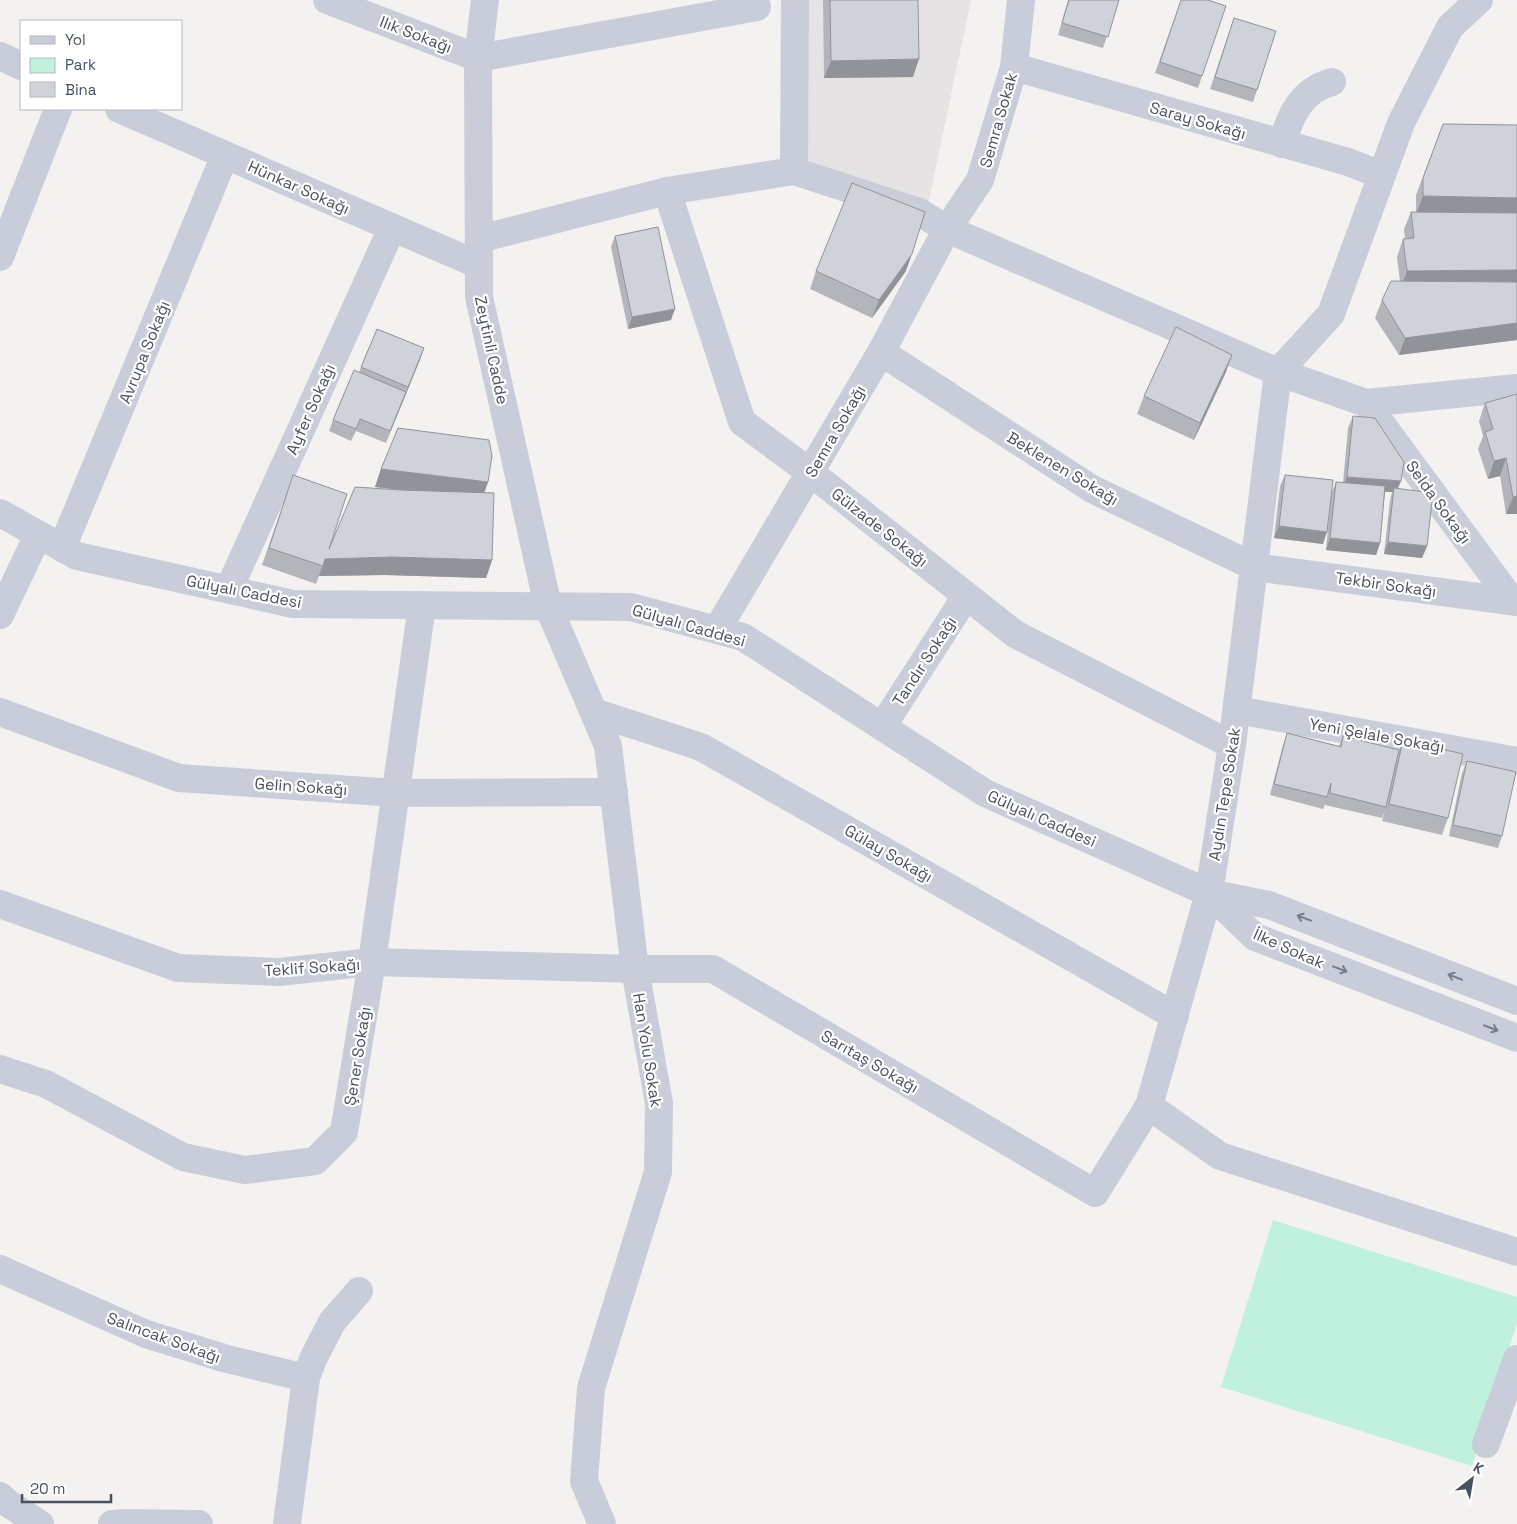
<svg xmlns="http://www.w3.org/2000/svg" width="1517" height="1524" font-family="'Space Grotesk',sans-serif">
	<rect width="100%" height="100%" fill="#f4f2f1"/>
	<!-- education -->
	<path fill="#e5e3e3" d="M802,0H971L927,209L804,159Z"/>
	<!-- green -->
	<path fill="#c0f1dd" d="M1273,1220L1517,1297V1323L1472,1466L1221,1387Z"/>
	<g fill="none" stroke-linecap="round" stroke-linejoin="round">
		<!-- minor -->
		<g stroke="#c8cdd9" stroke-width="28">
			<path d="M327,0L478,58L757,7"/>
			<path d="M485,0L478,58L479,297L548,606L608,746L635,969L659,1103L658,1172L591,1388L584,1481L602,1524"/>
			<path d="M0,56L21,66"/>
			<path d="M1014,67L1348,162L1381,175"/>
			<path d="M119,109L479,265"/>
			<path d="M1282,144C1290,116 1301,90 1332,82"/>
			<path d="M794,171L795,0"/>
			<path d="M667,191L742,422L811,473L1015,634L1232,745"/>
			<path d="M479,239L667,191L794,171L919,212L947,229L1278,372L1366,403L1517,388"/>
			<path d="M0,257L58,109"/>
			<path d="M881,352L1092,489L1255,567L1517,602"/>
			<path d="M1278,372L1331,314L1401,123L1450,27L1479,0"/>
			<path d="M1366,403L1512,601"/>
			<path d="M0,513L77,556L293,604L631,607L743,637L985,793L1209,893L1269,905L1517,1001"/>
			<path d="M62,548L225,155"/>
			<path d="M229,589L392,228"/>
			<path d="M0,615L38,535"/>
			<path d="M717,630L881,352L947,229L980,180L1014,67L1021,0"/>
			<path d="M1237,710L1517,761"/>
			<path d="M0,712L179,778L396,793L614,792"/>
			<path d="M594,712L701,747L1175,1016"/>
			<path d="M882,727L966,596"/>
			<path d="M1209,893L1255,937L1517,1038"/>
			<path d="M0,904L178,968L279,972L372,962L635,969H713L1095,1193L1149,1106L1209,893L1232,745L1278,372"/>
			<path d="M0,1069L46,1084L183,1157L245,1170L315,1161L344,1132L372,962L422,605"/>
			<path d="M1149,1106L1220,1156L1517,1252"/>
			<path d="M0,1269L146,1334L227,1359L306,1378"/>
			<path d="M1486,1444L1517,1359"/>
			<path d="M0,1496L9,1504L40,1524"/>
			<path d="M112,1524L125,1523L199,1524"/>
			<path d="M287,1524L306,1378L313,1359L332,1322L359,1291"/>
		</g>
	</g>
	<!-- wall -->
	<g fill="#b3b5bb">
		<path d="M823,0H918L913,77L824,78Z"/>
		<path d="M1068,0H1119L1103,48L1058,35Z"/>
		<path d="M1181,0L1202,76L1198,88L1155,73Z"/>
		<path d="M1234,18L1257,90L1253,102L1210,89Z"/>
		<path d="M1443,124L1517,125V340L1399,355L1375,318L1382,300L1400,281L1397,257L1403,239H1405L1404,229L1411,212H1416V195Z"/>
		<path d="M615,236L671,320L628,329L611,247Z"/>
		<path d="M816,271H906L872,318L810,289Z"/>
		<path d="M377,329L424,348L386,443L356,431L351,441L329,431L333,420L359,372Z"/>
		<path d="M1226,372L1194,440L1137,414L1144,396Z"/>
		<path d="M1517,394V514H1506L1500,476L1488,479L1478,449L1483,436L1479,421L1485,403Z"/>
		<path d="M1353,416L1398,489L1427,546L1422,558L1384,554L1390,500L1392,492H1385L1380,543L1376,555L1326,550L1331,494L1336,482L1343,483L1348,428Z"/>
		<path d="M381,469L488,482L484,493L492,560L486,578L385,575L319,576L316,584L262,565L287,493L329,549L407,491L375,487Z"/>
		<path d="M1285,475L1323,544L1274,538L1280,486Z"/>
		<path d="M1287,733L1339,746L1343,736L1399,751L1403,740L1448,818L1442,835L1382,821L1385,810L1382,818L1325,805L1326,802L1323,809L1270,795L1283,745Z"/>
		<path d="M1467,761L1502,836L1498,848L1449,836L1462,773Z"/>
	</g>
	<!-- shaded-wall -->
	<g fill="#929398">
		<path d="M919,59L913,77L824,78L831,61Z"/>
		<path d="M1423,196L1517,198V215L1416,214Z"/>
		<path d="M912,254L906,271L872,318L879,300Z"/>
		<path d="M1517,270V287L1401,288L1407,271Z"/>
		<path d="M675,309L671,320L628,329L632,317Z"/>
		<path d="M1517,323V340L1399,355L1405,338Z"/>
		<path d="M424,348L420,360L386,443L408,387Z"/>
		<path d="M1232,355L1226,372L1194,440L1200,423Z"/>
		<path d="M1506,458L1500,476L1488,479L1494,461Z"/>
		<path d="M381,469L488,482L482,499L375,487Z"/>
		<path d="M1347,477L1401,481L1396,493L1394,488L1392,492L1342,488Z"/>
		<path d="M1517,496V514H1506L1513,497Z"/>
		<path d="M1279,526L1327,532L1323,544L1274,538Z"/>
		<path d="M1330,538L1380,543L1376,555L1326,550Z"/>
		<path d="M1388,542L1427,546L1422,558L1384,554Z"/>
		<path d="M392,557L492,560L486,578L385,575L319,576L325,559Z"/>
	</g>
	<!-- building -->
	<g fill="#d0d2d9" stroke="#929398">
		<path d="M830,0H918L919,59L831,61Z"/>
		<path d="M1069,0H1119L1108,37L1062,23Z"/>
		<path d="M1181,0H1208L1226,6L1202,76L1160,62Z"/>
		<path d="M1234,18L1276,31L1257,90L1215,77Z"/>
		<path d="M1443,124L1517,125V198L1423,196V178Z"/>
		<path d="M852,183L925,212L912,254L879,300L816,271Z"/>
		<path d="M1411,212L1517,213V270L1407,271L1403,239L1414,238Z"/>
		<path d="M658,227L675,309L632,317L615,236Z"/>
		<path d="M1391,281L1517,282V323L1405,338L1382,300Z"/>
		<path d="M1176,327L1232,355L1200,423L1144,396Z"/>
		<path d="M377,329L424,348L408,387L361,367Z"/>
		<path d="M354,370L406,392L390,431L360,419L356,429L333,420Z"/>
		<path d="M1517,394V496L1513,497L1506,458L1494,461L1485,432L1493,429L1485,403Z"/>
		<path d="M1353,416L1375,418L1404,462L1401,481L1347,477Z"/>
		<path d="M398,428L489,440L492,456L488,482L381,469Z"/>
		<path d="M293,475L347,494L329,549L355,487L401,490L494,493L492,560L392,557L325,559L323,566L269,548Z"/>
		<path d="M1285,475L1333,480L1327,532L1279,526Z"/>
		<path d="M1336,482L1385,486L1380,543L1330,538Z"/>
		<path d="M1394,488L1433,493L1427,546L1388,542Z"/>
		<path d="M1287,733L1341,747L1343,736L1399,750L1386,807L1330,793L1331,783L1327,797L1274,784Z"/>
		<path d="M1403,740L1463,754L1448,818L1389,804Z"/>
		<path d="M1467,761L1516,772L1502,836L1453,825Z"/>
	</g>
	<!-- one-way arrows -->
	<defs><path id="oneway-shaft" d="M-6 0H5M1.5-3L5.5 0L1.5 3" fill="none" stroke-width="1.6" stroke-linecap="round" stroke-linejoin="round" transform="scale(1.25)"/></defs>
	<g stroke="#757c8a">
		<use href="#oneway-shaft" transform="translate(1304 918) rotate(-159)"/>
		<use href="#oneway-shaft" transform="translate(1340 969) rotate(21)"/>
		<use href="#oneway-shaft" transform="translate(1455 977) rotate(-159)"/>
		<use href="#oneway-shaft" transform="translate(1491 1028) rotate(21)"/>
	</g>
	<g text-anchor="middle" stroke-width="4.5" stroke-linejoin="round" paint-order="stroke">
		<!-- street labels -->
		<g font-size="16" fill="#495060" stroke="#fff">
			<text transform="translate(416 34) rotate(21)" y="6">Ilık Sokağı</text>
			<text transform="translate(998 120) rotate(-74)" y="6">Semra Sokak</text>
			<text transform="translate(1198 120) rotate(16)" y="6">Saray Sokağı</text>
			<text transform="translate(299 187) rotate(24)" y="6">Hünkar Sokağı</text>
			<text transform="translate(492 350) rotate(78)" y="6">Zeytinli Cadde</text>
			<text transform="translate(144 352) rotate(-68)" y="6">Avrupa Sokağı</text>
			<text transform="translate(310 409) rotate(-66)" y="6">Ayfer Sokağı</text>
			<text transform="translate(835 431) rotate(-60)" y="6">Semra Sokağı</text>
			<text transform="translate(1063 468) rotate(31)" y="6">Beklenen Sokağı</text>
			<text transform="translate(1439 502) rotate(54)" y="6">Selda Sokağı</text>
			<text transform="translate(880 527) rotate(38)" y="6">Gülzade Sokağı</text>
			<text transform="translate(1386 584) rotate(8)" y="6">Tekbir Sokağı</text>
			<text transform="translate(244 591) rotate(11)" y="6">Gülyalı Caddesi</text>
			<text transform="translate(689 625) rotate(16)" y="6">Gülyalı Caddesi</text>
			<text transform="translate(924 661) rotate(-57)" y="6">Tandır Sokağı</text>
			<text transform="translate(1377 735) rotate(10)" y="6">Yeni Şelale Sokağı</text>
			<text transform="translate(301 786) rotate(4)" y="6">Gelin Sokağı</text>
			<text transform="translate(1224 794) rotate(-81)" y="6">Aydın Tepe Sokak</text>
			<text transform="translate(1042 818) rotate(24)" y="6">Gülyalı Caddesi</text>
			<text transform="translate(889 853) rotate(30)" y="6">Gülay Sokağı</text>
			<text transform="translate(1289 948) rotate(24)" y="6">İlke Sokak</text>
			<text transform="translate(312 967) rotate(-4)" y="6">Teklif Sokağı</text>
			<text transform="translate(648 1050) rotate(81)" y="6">Han Yolu Sokak</text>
			<text transform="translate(357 1056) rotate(-81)" y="6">Şener Sokağı</text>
			<text transform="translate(870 1061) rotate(30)" y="6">Sarıtaş Sokağı</text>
			<text transform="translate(164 1337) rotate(20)" y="6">Salıncak Sokağı</text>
		</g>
	</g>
	<!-- legend -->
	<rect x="20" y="20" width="162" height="90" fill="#ffffff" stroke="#b6b9bf"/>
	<rect x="30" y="36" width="25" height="8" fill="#c8cdd9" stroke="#b6b9bf"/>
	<text x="65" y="45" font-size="15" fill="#495060">Yol</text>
	<rect x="30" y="58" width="25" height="15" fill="#c0f1dd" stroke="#b6b9bf"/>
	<text x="65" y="70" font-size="15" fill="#495060">Park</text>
	<rect x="30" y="82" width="25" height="15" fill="#d0d2d9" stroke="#b6b9bf"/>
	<text x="65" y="95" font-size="15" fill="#495060">Bina</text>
	<!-- north arrow -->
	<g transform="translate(1472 1479) rotate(31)" stroke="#ffffff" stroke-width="4" paint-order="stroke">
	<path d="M0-4L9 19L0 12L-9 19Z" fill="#495060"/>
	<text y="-8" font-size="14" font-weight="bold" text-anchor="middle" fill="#495060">K</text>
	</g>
	<!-- scale -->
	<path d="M22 1494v8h89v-8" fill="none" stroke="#495060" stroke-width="2.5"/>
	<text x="30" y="1494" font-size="15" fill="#495060" stroke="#ffffff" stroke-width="4" paint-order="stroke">20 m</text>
</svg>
